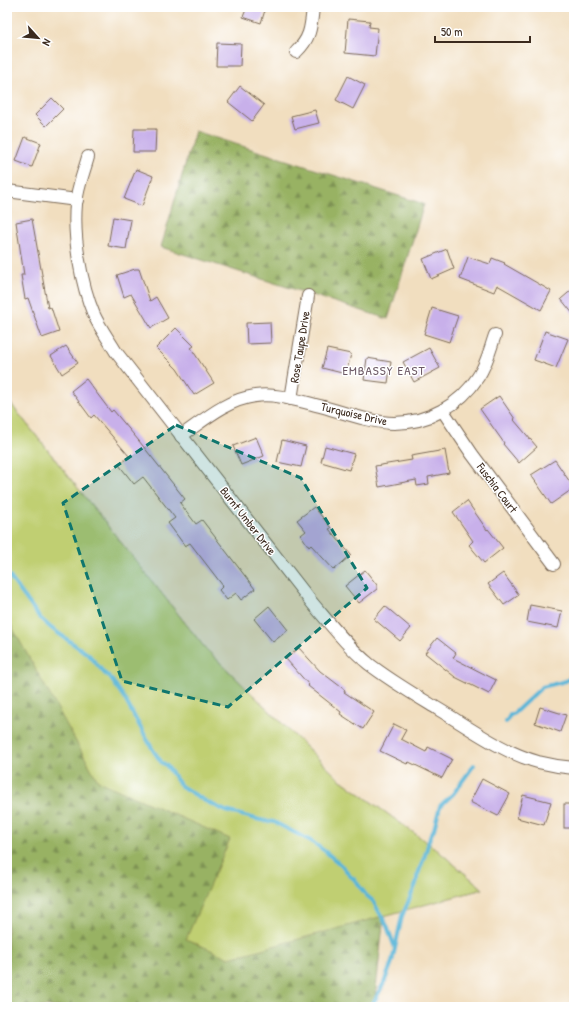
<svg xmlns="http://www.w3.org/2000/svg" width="581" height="1014" font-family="'Patrick Hand',sans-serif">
	<defs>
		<pattern id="forest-firs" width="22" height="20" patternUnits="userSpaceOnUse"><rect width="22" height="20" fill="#98b264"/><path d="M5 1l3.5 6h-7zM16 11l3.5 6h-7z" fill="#7d9152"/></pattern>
	</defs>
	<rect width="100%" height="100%" fill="#fff"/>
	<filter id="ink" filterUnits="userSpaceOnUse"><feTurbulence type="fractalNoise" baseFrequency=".025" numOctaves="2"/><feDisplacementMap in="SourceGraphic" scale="8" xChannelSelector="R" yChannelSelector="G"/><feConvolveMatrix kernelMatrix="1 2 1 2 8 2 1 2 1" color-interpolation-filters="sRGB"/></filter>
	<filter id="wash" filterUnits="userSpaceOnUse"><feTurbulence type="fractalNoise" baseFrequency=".012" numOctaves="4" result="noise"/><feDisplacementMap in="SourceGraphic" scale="16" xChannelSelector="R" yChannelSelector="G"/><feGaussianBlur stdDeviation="0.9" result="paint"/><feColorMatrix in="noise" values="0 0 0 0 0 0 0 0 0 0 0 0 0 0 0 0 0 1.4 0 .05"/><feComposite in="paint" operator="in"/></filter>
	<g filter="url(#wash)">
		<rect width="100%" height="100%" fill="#f1debf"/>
		<!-- forest -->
		<g fill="url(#forest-firs)" stroke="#6a6e41">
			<path d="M195,131L424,204L388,319L161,247Z"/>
			<path d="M7,399L205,648L338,778L436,849L483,889L384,915L374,1007H7Z"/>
		</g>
		<!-- park -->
		<path fill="#c0cf72" stroke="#7e7c48" d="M7,399L205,648L338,778L436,849L483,889L229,958L186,939L230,839L98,781L7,618Z"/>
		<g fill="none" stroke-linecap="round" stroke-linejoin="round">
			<!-- stream -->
			<g stroke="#5ab6d8" stroke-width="4">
				<path d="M7,573L40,618L51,628L89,655L105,674L109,676L123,696L153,750L162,763L166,765L181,786L205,801L226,811L260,820L274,822L311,841L326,852L344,868L350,876L354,879L366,895L373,901L387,926L395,948"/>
				<path d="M506,722L510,715L513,714L542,687L566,681L574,675"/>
				<path d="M371,1007L384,983L392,962L402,916L417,882V877L425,855L430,837L434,829L440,806L453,794L474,765"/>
			</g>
		</g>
		<g id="blocks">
			<!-- building -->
			<g fill="#c8b0ea">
				<path d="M247,7H266L261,23L243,17Z"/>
				<path d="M348,19L370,21L369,27L378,28L375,56L345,53Z"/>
				<path d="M217,43L241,44L240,66H216Z"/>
				<path d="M348,76L365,85L353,109L336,100Z"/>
				<path d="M240,86L264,105L252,121L228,102Z"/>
				<path d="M52,98L63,109L46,126L35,115Z"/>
				<path d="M315,110L319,123L295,129L291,116Z"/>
				<path d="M134,129H156L155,152H133Z"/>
				<path d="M25,137L41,143L32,167L16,161Z"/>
				<path d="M136,169L153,176L142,206L124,199Z"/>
				<path d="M113,217L131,220L126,249L108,246Z"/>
				<path d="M32,219L48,308L51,307L59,332L42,338L28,298L25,299L21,275H24L16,222Z"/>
				<path d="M447,249L454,269L431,279L423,259Z"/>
				<path d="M468,257L490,264L492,258L505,263L504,264L551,291L541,310L497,285L494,292L460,279Z"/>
				<path d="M135,269H139L150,301L156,297L168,318L151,328L131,294L124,297L117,275Z"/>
				<path d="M574,288V315L561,299Z"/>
				<path d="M432,308L458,316L449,342L424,334Z"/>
				<path d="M270,322L271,343L247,344L246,323Z"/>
				<path d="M176,328L194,346L191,348L214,383L194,395L177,369L156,348Z"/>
				<path d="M545,331L568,339L556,368L534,360Z"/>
				<path d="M66,346L78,363L62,374L51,356Z"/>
				<path d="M429,348L440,368L414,382L403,362Z"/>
				<path d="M327,349L351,354L346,374L322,368Z"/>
				<path d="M367,358L391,362L388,383L364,380Z"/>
				<path d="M86,379L111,412L113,410L139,441L185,499L180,503L196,524L202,520L255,589L241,600L236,593L227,600L219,590L223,586L190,543L185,546L168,523L175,518L143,477L134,484L119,465L129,456L94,415L91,418L71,391Z"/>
				<path d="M499,396L515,419L514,420L537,447L519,463L503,444L504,443L480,409Z"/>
				<path d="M256,437L264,456L241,465L233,446Z"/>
				<path d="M282,440L306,446L301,467L277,462Z"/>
				<path d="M325,446L354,454L349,470L321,462Z"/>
				<path d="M445,450L449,473L428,477L429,484L417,486L416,480L379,487L375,466L412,460L411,456Z"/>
				<path d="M555,460L574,488L551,504L531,475Z"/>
				<path d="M467,501L487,530L488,529L503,548L484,563L469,545L473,541L453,512Z"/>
				<path d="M314,507L331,528L329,529L351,555L334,570L311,545L309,547L301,535L306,531L297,520Z"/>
				<path d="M365,570L377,585V589L359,603L345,586Z"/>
				<path d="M503,573L519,595L504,605L488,584Z"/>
				<path d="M530,605L562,611L558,628L527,622Z"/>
				<path d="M269,606L288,630L273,642L254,619Z"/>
				<path d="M385,606L411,628L400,641L374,619Z"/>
				<path d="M437,638L456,653L453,658L496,680L489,694L455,677L425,653Z"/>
				<path d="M299,648L320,671L345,690L344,692L374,712L363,729L340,714L341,712L308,686L309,685L286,659Z"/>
				<path d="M540,707L566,715L560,732L535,723Z"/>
				<path d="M394,724L406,730L401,739L426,752L428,747L452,759L442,778L409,762L407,764L380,751Z"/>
				<path d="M482,779L510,794L498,816L470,802Z"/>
				<path d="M523,795L551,802L544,825L517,818Z"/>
				<rect x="564" y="804" width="10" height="24"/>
			</g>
		</g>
	</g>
	<g filter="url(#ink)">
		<use href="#blocks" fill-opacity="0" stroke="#7b6956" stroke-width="1"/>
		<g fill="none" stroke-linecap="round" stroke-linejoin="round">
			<!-- street casing -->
			<g stroke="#7b6956" stroke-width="14">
				<g id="street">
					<path d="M296,52C311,38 311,26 313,7"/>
					<path d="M88,157C84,172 77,188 76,204C73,238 81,284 94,315C100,328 109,340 116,352L313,604C331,625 348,647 369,664C391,681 415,695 438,709C470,728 502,752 538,762C550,765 562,767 574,768"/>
					<path d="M7,191L77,200"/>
					<path d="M291,399L308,296"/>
					<path d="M443,411L472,454L554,564"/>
					<path d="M181,436C204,420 226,400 255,396C277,393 299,401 320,406C342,412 372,423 394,423C428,423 460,405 478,377C487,364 490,349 495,335"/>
				</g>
			</g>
			<!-- street -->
			<use href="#street" stroke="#fff" stroke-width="12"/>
		</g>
	</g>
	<!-- marked area -->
	<path fill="#0f766e" fill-opacity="0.2" stroke="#0f766e" stroke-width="3" stroke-dasharray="8 5" stroke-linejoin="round" d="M176,425L301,478L367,588L228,707L122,681L63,503Z"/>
	<g text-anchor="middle" stroke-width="3" stroke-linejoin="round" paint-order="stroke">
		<!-- street labels -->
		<g font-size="12" fill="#3b2a1e" stroke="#fff">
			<text transform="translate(300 347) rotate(-81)" y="4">Rose Taupe Drive</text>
			<text transform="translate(354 414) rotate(13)" y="4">Turquoise Drive</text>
			<text transform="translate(497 488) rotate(53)" y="4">Fuschia Court</text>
			<text transform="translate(248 521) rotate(52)" y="4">Burnt Umber Drive</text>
		</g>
		<!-- neighbourhood labels -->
		<g font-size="13" letter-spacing="1" fill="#6c5965" stroke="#fff">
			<text x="384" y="375">EMBASSY EAST</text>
		</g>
	</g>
	<!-- margin -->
	<rect width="581" height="1014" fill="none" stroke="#fff" stroke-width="24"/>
	<!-- north arrow -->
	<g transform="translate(38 38) rotate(117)" stroke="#ffffff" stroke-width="3" paint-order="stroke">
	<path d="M0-3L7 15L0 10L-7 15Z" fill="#3b2a1e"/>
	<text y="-6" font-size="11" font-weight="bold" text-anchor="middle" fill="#3b2a1e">N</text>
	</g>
	<!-- scale -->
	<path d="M435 36v6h95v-6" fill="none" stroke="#3b2a1e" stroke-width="2"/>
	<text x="441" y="36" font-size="12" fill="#3b2a1e" stroke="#ffffff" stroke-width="3" paint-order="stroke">50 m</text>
</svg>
